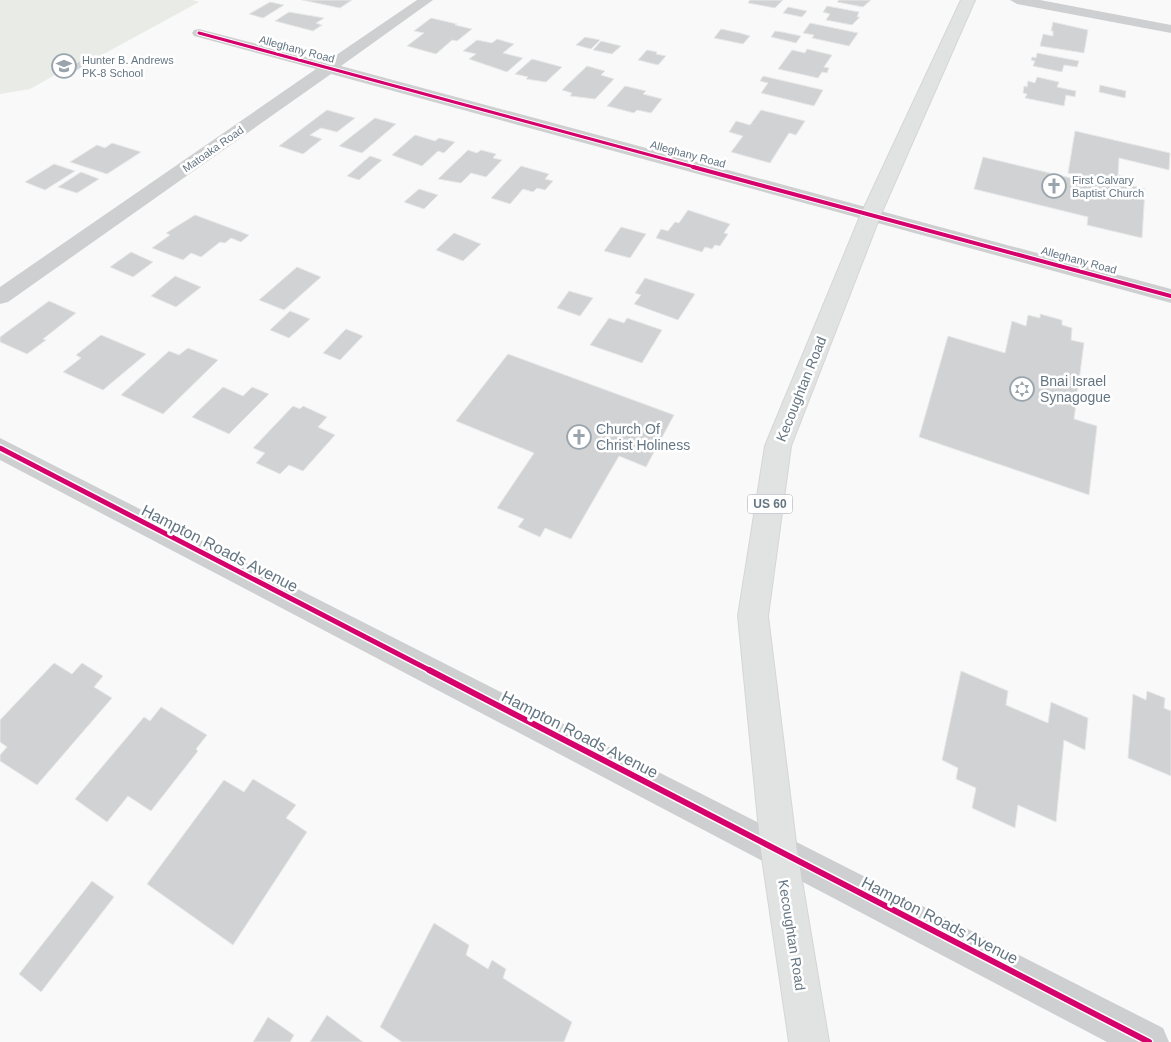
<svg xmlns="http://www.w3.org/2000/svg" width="1171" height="1042" font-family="Helvetica,sans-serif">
	<rect width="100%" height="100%" fill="#f9f9f9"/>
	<!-- green -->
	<path fill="#e8ebe6" d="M0,0H192L199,2L89,62L82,60L30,89L0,94Z"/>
	<!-- building -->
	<g fill="#d0d2d3" stroke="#e8e8e8">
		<path d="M302,0H352L340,8Z"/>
		<path d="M750,0H783L775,8L748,3Z"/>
		<path d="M839,0H871L863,7L837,2Z"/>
		<path d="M270,2L284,5L263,18L249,14Z"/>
		<path d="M827,6L859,12L857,17H860L852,25L826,20L830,14L823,12Z"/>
		<path d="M788,7L807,11L802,17L783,13Z"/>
		<path d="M289,12L324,18L316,23L322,25L313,31L275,21Z"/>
		<path d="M431,18L457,24L455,25L472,29L457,41L452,40L436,54L407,46L424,33L414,31Z"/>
		<path d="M1053,22L1088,30L1084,53L1040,46L1043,34L1053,36V31H1051Z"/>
		<path d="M810,23L858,33L849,46L812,38L814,35L803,33Z"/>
		<path d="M721,29L740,33L750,36L743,44L714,38Z"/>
		<path d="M775,31L782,32L801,36L796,43L771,37Z"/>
		<path d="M585,37L600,40L591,49L576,45Z"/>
		<path d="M497,39L514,44L503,53L523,58L507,72L469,59L476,54L463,51L477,40L492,43Z"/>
		<path d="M601,41L621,46L612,54L593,50Z"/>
		<path d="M807,49L832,55L824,67L829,68L827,73L822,72L818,78L778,69L792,50L805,53Z"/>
		<path d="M647,50L657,52L656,54L666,56L658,65L638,60Z"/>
		<path d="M1037,53L1079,61L1077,67L1064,65L1062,72L1033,66L1035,61L1031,60L1032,57L1036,58Z"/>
		<path d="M532,59L562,67L546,82L526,79L528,77L515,74Z"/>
		<path d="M82,60L90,63L67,75L60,72Z"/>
		<path d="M587,66L605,71L601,75L614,79L595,99L570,96L572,93L562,90Z"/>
		<path d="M763,76L823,90L814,106L761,93L768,83L760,81Z"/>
		<path d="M1037,77L1059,82L1057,87L1076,91L1075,97L1066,95L1064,106L1025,98L1027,94L1023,93L1024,86L1027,87L1028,81L1035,83Z"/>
		<path d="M1100,85L1126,91L1125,98L1099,92Z"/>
		<path d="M625,86L646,91L643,94L662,99L651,113L637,110L634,113L607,106Z"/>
		<path d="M327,110L355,118L337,132L321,128L310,135L322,139L303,154L279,146Z"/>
		<path d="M761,110L805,121L796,135L789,133L770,163L731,152L743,136L729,132L736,121L750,125Z"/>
		<path d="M375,118L396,124L362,153L339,146Z"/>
		<path d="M1075,131L1170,153L1169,170L1119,158L1118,175L1133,179V184L1117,180V182L1145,189L1142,238L1087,225L1088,217L974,189L983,157L1075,179L1076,175L1068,173Z"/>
		<path d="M415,135L435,141L439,138L455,142L444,153L438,151L422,166L392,155Z"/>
		<path d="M112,143L141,152L107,174L70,162L97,145L105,148Z"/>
		<path d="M468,150L477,153L481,150L496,154L493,158L502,160L486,177L471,173L461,183L438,179Z"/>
		<path d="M370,156L382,160L359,180L347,176Z"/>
		<path d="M54,164L75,171L45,190L25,182Z"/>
		<path d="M521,166L549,174L545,179L553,181L545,190L537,188L533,192L523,189L510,204L491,198Z"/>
		<path d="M81,172L99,179L77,193L58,187Z"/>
		<path d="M419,189L438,195L424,209L404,202Z"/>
		<path d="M688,210L730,224L724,233L728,234L720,246L715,245L712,249L705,247L702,252L656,238L661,229L668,231L675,222L679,223Z"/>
		<path d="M195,215L249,235L241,242L231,238L225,243L220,242L201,257L191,253L183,260L152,248L170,235L166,233Z"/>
		<path d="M621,227L646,234L630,258L604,251Z"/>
		<path d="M454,233L481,244L463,261L436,250Z"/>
		<path d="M131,252L153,262L133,277L110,267Z"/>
		<path d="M297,267L321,277L284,310L259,300Z"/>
		<path d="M175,276L201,287L176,307L151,296Z"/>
		<path d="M645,278L695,294L678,320L634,304L641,295L635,293Z"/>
		<path d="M569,291L593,298L580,316L557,308Z"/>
		<path d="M49,301L76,313L43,339L46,340L27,354L0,342V337Z"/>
		<path d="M290,311L310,319L289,338L270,330Z"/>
		<path d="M1040,314L1062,320V325L1072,328L1071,340L1084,343L1074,419L1097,426L1089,495L919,437L948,336L1005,353L1012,321L1026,326L1028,315L1040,318Z"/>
		<path d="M609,318L624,323L627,318L662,330L642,363L590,345Z"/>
		<path d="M346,329L363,336L340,360L323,353Z"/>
		<path d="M101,335L146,354L103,390L63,372L81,358L76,355Z"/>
		<path d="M188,348L218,360L163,414L121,395L169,351L179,355Z"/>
		<path d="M508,354L674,415L646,467L619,456L571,539L545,528L540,537L518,527L524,519L497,508L534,453L456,421Z"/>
		<path d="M223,387L243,396L252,387L269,394L229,434L192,417Z"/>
		<path d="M293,406L300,409L303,406L327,417L318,427L335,435L303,471L289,465L280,474L256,463L265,453L253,448Z"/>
		<path d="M54,663L72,674L82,663L103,676L94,687L112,698L37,785L0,761V755L7,747L0,742V720Z"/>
		<path d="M961,671L1008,691L1006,705L1048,723L1051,702L1088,718L1085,750L1064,740L1056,822L1018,805L1015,828L972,808L976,788L956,779L958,768L942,760Z"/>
		<path d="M1147,691L1165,698L1164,708L1171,711V776L1128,758L1133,694L1146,700Z"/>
		<path d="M161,707L207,735L196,749L198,751L151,811L128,796L107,822L75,799L144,717L150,721Z"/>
		<path d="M253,779L296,805L286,818L307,832L233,945L147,884L224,780L244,792Z"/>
		<path d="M92,881L114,897L41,992L19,974Z"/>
		<path d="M434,923L469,945L466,955L488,969L492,960L506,969L503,978L572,1022L564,1042H402L380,1027Z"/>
		<path d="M327,1015L363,1042H310Z"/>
		<path d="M268,1017L294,1035L290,1042H253Z"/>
	</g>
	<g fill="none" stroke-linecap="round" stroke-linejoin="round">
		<!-- major casing -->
		<g stroke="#d5d6d7" stroke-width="2">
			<path id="major" d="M961,0H975L881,214L791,446L768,616L797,851L829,1042H789L761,851L738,616L765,446L861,214Z"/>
		</g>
		<!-- minor -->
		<g fill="#cecfd0" fill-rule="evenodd">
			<path d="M417,0H433L341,66L1171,289V303L331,74L8,302L0,304V287L316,69L194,36L192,33L194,30L199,29L326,62Z"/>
			<path d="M1010,0H1040L1171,25V33L1017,4Z"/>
			<path d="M0,438L1163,1028L1169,1042H1107L0,460Z"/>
		</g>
		<!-- major -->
		<use href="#major" fill="#e1e2e2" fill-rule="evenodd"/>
		<!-- cycleway-far3 casing -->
		<g stroke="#fff" stroke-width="5">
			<path id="cycleway-far3" d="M199,33L698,168"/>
		</g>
		<!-- cycleway-far2 casing -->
		<g stroke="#fff" stroke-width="6">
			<path id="cycleway-far2" d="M693,167L1171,296"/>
		</g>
		<!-- cycleway-far1 casing -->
		<g stroke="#fff" stroke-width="8">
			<path id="cycleway-far1" d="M0,448L431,671"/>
		</g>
		<!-- cycleway casing -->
		<g stroke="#fff" stroke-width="9">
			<path id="cycleway" d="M429,670L1149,1042"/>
		</g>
		<!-- cycleway-far3 -->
		<use href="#cycleway-far3" stroke="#d6006c" stroke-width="3"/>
		<!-- cycleway-far2 -->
		<use href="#cycleway-far2" stroke="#d6006c" stroke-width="4"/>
		<!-- cycleway-far1 -->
		<use href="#cycleway-far1" stroke="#d6006c" stroke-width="5"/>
		<!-- cycleway -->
		<use href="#cycleway" stroke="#d6006c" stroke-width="6"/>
	</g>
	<!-- icons -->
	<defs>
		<g id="school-ring" transform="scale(1.25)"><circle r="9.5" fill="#fff" stroke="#99a4ac" stroke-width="1.5"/><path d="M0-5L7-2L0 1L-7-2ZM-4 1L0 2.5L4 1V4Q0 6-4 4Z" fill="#99a4ac"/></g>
		<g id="church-ring" transform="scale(1.25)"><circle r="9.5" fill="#fff" stroke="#99a4ac" stroke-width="1.5"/><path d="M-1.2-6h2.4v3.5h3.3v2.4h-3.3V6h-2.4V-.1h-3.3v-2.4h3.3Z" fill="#99a4ac"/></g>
		<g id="synagogue-ring" transform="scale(1.25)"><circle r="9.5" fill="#fff" stroke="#99a4ac" stroke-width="1.5"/><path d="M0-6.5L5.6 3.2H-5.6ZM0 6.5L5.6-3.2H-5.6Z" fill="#99a4ac"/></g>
	</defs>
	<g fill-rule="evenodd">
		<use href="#school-ring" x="64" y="66"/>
		<use href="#church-ring" x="1054" y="186"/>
		<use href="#synagogue-ring" x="1022" y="389"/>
		<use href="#church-ring" x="579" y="437"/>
	</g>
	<g text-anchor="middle" stroke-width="5" stroke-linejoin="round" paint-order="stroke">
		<!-- far-street labels -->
		<g font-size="11" fill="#657683" stroke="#fff">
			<text transform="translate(297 49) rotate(15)" y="4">Alleghany Road</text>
			<text transform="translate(213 149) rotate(-35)" y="4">Matoaka Road</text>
			<text transform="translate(688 154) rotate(15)" y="4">Alleghany Road</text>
			<text transform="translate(1079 260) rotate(15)" y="4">Alleghany Road</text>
		</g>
		<!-- far-poi labels -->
		<g font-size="11" fill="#657683" stroke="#fff" text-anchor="start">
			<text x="82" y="64">Hunter B. Andrews<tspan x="82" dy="13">PK-8 School</tspan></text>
			<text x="1072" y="184">First Calvary<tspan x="1072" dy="13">Baptist Church</tspan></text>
		</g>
		<!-- shield labels -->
		<rect fill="#fff" stroke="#939fa8" stroke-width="1" x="747.5" y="494.5" width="45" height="19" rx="4"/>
		<g font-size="12" font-weight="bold" fill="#657683">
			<text x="770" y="508">US 60</text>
		</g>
		<!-- poi labels -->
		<g font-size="14" fill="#657683" stroke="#fff" text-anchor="start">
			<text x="1040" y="386">Bnai Israel<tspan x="1040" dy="16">Synagogue</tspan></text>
			<text x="596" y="434">Church Of<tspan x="596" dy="16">Christ Holiness</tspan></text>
		</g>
		<!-- street labels -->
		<g font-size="14" fill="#657683" stroke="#fff">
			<text transform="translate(801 389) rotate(-68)" y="5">Kecoughtan Road</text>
			<text transform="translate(792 935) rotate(81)" y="5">Kecoughtan Road</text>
		</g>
		<!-- near-street labels -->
		<g font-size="16" fill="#657683" stroke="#fff">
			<text transform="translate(220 548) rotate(27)" y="6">Hampton Roads Avenue</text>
			<text transform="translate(580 734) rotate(27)" y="6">Hampton Roads Avenue</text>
			<text transform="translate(940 920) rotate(27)" y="6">Hampton Roads Avenue</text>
		</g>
	</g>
</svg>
